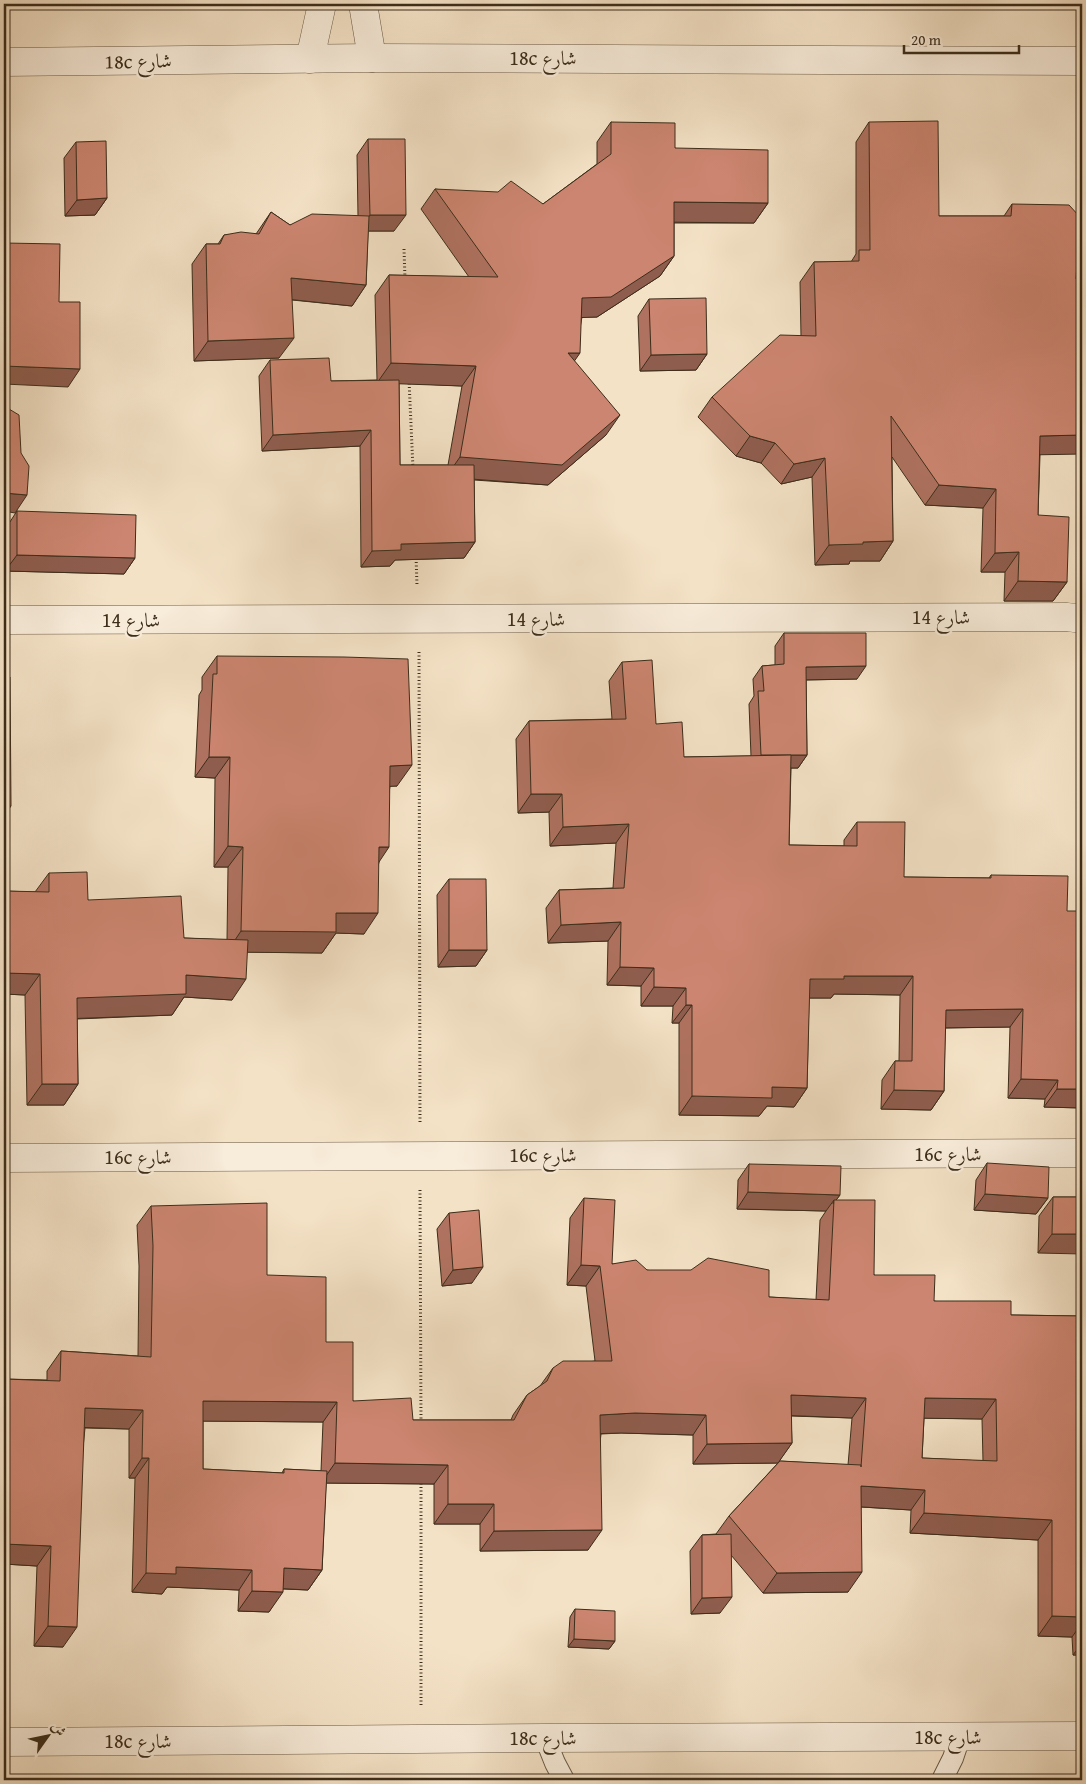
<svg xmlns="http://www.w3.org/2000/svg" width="1086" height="1784" font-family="'Gentium Book Plus',Amiri,serif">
	<rect width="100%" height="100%" fill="#f4e2c6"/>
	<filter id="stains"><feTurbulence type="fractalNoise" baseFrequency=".004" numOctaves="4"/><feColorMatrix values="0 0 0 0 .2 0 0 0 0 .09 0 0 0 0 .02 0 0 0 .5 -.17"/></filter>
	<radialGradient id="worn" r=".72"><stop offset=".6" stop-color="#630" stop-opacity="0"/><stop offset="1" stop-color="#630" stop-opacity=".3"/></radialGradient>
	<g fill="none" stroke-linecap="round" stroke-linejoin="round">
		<!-- lane casing -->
		<g stroke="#6a5a45" stroke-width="22">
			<g id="lane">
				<path d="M545,1738L555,1763L564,1780"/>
				<path d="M942,1780L953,1758L960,1737"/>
			</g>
		</g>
		<!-- street casing -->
		<g stroke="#6a5a45" stroke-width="29">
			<g id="street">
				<path d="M363,4L372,58"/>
				<path d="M310,59L322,4"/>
				<path d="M4,62L372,58L1082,61"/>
				<path d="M4,620L1067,617L1082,619"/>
				<path d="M4,1158L1082,1153"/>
				<path d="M4,1742L545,1738L1082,1736"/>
			</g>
		</g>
		<!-- path -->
		<g stroke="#3c2d1a" stroke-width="3" stroke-dasharray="1 2.5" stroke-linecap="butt">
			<path d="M404,249L405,279"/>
			<path d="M409,380L413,469"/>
			<path d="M416,555L417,586"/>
			<path d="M419,652L420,1124"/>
			<path d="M420,1190L421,1424"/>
			<path d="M421,1480V1706"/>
		</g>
		<!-- lane -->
		<use href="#lane" stroke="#f8ecda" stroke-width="20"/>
		<!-- street -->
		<use href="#street" stroke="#f8ecda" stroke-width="28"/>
	</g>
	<!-- wall -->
	<g fill="#af7260" stroke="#3c2d1a" fill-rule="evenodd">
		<path d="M611,122L675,148L768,203L754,223H674V256L660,276L597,317H582L574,361L606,435L548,485L474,480L475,542L464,558L395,560L390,566L361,567L360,446L262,451L259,376L270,360L331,381L377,380L375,295L389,275L469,277L421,209L435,189L543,204L597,164V142ZM399,383L462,386L448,465H400Z"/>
		<path d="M869,122L939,216H1004L1012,204L1040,455L1038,515L1067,582L1053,601H1004L1005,572H981L983,508L925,505L892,457L893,541L880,561H850L849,564L815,565L812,477L781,484L761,463L736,456L698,417L712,397L801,336L800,282L814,262H851L856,254V142Z"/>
		<path d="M368,139L394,231H368L366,285L352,306L292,300L279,358L194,361L192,264L206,244H218L224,235L256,234L271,212L290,225L358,216L357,155Z"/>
		<path d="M76,142L107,198L95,215L65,216L64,158Z"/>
		<path d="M649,299L707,354L696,370L640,371L638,316Z"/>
		<path d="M17,511L135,558L124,574L5,571L6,528Z"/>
		<path d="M784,633L857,679L806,680L807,755L798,768H791L789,845L844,846V840L857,822L904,877L989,878L991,875L1067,911L1082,1108L1044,1107L1045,1099L1008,1098L1010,1027L945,1028L944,1091L931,1110L881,1109L882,1080L895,1061H899L900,995L834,994L831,998H809L807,1088L794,1107L767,1106L759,1116L679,1115V1023H672L673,1006H641V986L607,985L608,941L548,943L546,908L559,890L613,888L616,843L550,846L549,812L518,813L516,739L529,721L612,719L609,681L622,662L656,724L684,757L751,756L749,704L754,696L753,679L762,666L775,665V646Z"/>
		<path d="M217,656L397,786H390L379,862L364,934L336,933L322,953L247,952L232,1000L184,997L172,1015L77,1019L78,1084L64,1105H27L25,995L4,994V891L35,892L49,873L88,900L184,938L227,940L228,867H214L215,778L195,777L199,695L202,690V677Z"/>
		<path d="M449,879L487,950L476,966L438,967L437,895Z"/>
		<path d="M987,1163L1048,1198L1036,1214L974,1210L976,1180Z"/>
		<path d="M749,1164L840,1195L836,1200L874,1275L934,1301L1011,1315L1081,1316L1082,1315V1655H1073L1072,1637L1038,1636V1540L910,1533L911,1510L861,1507L848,1592L763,1593L731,1555L720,1613L691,1614L690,1551L702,1535L716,1534L729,1516L778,1463L693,1464V1435L621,1433L601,1434L588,1550L480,1551V1524H434V1484L326,1483L322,1570L308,1590L283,1589L269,1612L238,1611L239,1590L167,1587L162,1594L132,1592L135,1478H129V1429L85,1428L63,1647L34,1646L37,1566L4,1564V1379L47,1380V1371L61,1351L138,1356L139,1266L137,1225L151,1206L267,1275L326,1342L353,1401L413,1420H511L513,1415L527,1395L540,1386L553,1368L595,1361L586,1286L567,1285L570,1218L584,1198L612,1264L647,1270L769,1297L816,1300L820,1220L826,1211L737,1209L738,1180ZM791,1416L852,1418L848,1465L779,1461L792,1443ZM924,1418L982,1419L983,1461L922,1458ZM203,1421L323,1422L321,1471L284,1469L282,1473L203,1469Z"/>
		<path d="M1053,1197H1082L1038,1253L1039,1216Z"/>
		<path d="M449,1213L472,1283L442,1286L437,1229Z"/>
		<path d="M575,1609L615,1641L609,1649L568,1647L570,1617Z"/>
	</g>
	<!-- shaded-wall -->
	<g fill="#8f5d4e" stroke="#3c2d1a">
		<path d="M107,198L95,215L65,216L77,200Z"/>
		<path d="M674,202L768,203L754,223L660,222Z"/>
		<path d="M370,215H406L394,231H358Z"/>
		<path d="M674,256L660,276L597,317L568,318L582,298Z"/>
		<path d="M291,278L366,285L352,306L277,298Z"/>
		<path d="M294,338L279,358L194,361L208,341Z"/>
		<path d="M568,353H580L566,373Z"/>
		<path d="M707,354L696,370L640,371L651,355Z"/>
		<path d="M391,363L476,366L462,386L377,383Z"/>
		<path d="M4,366L80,369L68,387L4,384Z"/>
		<path d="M620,415L606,435L548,485L446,477L460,457Z"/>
		<path d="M371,430L360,446L262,451L273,435Z"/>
		<path d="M1082,435V454L1027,455L1040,436Z"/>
		<path d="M750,436L775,443L761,463L736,456Z"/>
		<path d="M825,458L812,477L781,484L794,464Z"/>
		<path d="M939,485L996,489L983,508L925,505Z"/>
		<path d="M4,493L27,495L15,513L4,511Z"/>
		<path d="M893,541L880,561H850L849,564L815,565L829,545L863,542Z"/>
		<path d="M475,542L464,558L395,560L390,566L361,567L372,551L401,544Z"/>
		<path d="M1019,552L1005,572H981L995,553Z"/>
		<path d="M17,555L135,558L124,574L5,571Z"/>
		<path d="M1018,581L1067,582L1053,601H1004Z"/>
		<path d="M866,666L857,679L797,680L806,667Z"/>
		<path d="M761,755H807L798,768H752Z"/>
		<path d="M209,757H230L215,778L195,777Z"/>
		<path d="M412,765L397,786L376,787L390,766Z"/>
		<path d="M531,794H562L549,812L518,813Z"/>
		<path d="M4,806H11L4,816Z"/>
		<path d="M629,824L616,843L550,846L563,827Z"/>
		<path d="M228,846L243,847L228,867H214Z"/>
		<path d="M379,847H389L375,868Z"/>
		<path d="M336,913H378L364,934L336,933L322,953L227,952L241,931Z"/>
		<path d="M621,922L608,941L548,943L561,925Z"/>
		<path d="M449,950H487L476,966L438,967Z"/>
		<path d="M620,967L654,968L641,986L607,985Z"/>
		<path d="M4,973L40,974L25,995L4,994Z"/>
		<path d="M186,975L246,979L232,1000L184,997L172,1015L62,1019L77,998Z"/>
		<path d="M844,976H913L900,995L834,994L831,998H797L810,979Z"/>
		<path d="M654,987L686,988L673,1006H641Z"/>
		<path d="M686,1005H692L679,1023H672Z"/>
		<path d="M1023,1009L1010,1027L933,1028L946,1010Z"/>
		<path d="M1021,1079L1058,1080L1045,1099L1008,1098Z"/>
		<path d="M42,1084H78L64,1105H27Z"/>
		<path d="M772,1087L807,1088L794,1107L767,1106L759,1116L679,1115L692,1096Z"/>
		<path d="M1057,1089H1082V1108L1044,1107Z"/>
		<path d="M894,1090L944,1091L931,1110L881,1109Z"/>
		<path d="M748,1192L840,1195L833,1204L834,1200L826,1211L737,1209Z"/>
		<path d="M985,1194L1048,1198L1036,1214L974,1210Z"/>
		<path d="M1052,1234H1082V1254L1038,1253Z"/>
		<path d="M581,1265L600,1266L586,1286L567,1285Z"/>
		<path d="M483,1267L472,1283L442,1286L453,1270Z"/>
		<path d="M791,1395L866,1398L852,1418L777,1415Z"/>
		<path d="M925,1398L996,1399L982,1419L911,1418Z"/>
		<path d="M203,1401L337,1402L323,1422L189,1421Z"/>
		<path d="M85,1408L143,1410L129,1429L72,1427Z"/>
		<path d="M635,1413L706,1415L693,1435L621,1433L586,1434L600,1415Z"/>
		<path d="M792,1443L778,1463L693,1464L707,1444Z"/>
		<path d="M142,1458H149L135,1478H129Z"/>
		<path d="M335,1463L448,1465L434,1484L321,1483Z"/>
		<path d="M861,1486L925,1490L911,1510L847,1506Z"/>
		<path d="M448,1504H494L480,1524H434Z"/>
		<path d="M924,1513L1052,1520L1038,1540L910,1533Z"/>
		<path d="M602,1530L588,1550L480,1551L494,1531Z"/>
		<path d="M4,1544L51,1546L37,1566L4,1564Z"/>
		<path d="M176,1567L252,1570L239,1590L167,1587L162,1594L132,1592L146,1573Z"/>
		<path d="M284,1568L322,1570L308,1590L270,1588Z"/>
		<path d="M862,1572L848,1592L763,1593L777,1573Z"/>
		<path d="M252,1591L283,1592L269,1612L238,1611Z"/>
		<path d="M732,1597L720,1613L691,1614L702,1598Z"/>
		<path d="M1052,1616L1082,1617V1623L1072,1637L1038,1636Z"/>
		<path d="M48,1626L77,1627L63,1647L34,1646Z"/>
		<path d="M574,1639L615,1641L609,1649L568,1647Z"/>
		<path d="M1082,1643V1655H1073Z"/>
	</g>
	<!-- building -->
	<g fill="#cc8570" stroke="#3c2d1a" fill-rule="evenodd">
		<path d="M938,121L939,216H1011L1012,204L1069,205L1080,217L1076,279H1082V435L1040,436L1038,515L1069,517L1067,582L1018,581L1019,552L995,553L996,489L939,485L891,416L893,541L863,542V544L829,545L825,458L794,464L775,443L750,436L712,397L780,335L816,336L814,262L859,261V250H870L869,122Z"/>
		<path d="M611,122L675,123V148L768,150V203L674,202V256L611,297L582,298L580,353H568L620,415L562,465L460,457L476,366L391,363L389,275L498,277L435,189L498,192L511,181L543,204L611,154Z"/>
		<path d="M368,139H405L406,215H370Z"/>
		<path d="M106,141L107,198L77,200L76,142Z"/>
		<path d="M271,212L290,225L312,214L369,216L366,285L291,278L294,338L208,341L206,244H220L224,235L241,232L259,234Z"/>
		<path d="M4,243L60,244L59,302H80V369L4,366Z"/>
		<path d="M706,298L707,354L651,355L649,299Z"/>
		<path d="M329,358L331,381L399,380L400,465H474L475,542L401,544V550L372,551L371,430L273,435L270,360Z"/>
		<path d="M4,406L19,415L21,453L29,466L27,495L4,493Z"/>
		<path d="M17,511L136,515L135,558L17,555Z"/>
		<path d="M784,633H866V666L806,667L807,755H761L758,691H764L762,666L784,664Z"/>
		<path d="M217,656L344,657L408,659L412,765L390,766L389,847H379L378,913H336V932L241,931L243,847L228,846L230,757H209L213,674H217Z"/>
		<path d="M652,660L656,724L682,722L684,757L791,755L789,845L857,846V822H905L904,877L991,878V875L1068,876L1067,911H1082V1089H1057L1058,1080L1021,1079L1023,1009L946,1010L944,1091L894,1090L895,1061H912L913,976H844V979H810L807,1088L772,1087V1098L692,1096V1005H686V988L654,987V968L620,967L621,922L561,925L559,890L624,888L629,824L563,827L562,794H531L529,721L626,719L622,662Z"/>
		<path d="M4,677H10L11,806H4Z"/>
		<path d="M87,872L88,900L181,896L184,938L248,940L246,979L186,975V994L77,998L78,1084H42L40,974L4,973V891L49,892V873Z"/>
		<path d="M449,879H486L487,950H449Z"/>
		<path d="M987,1163L1049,1167L1048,1198L985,1194Z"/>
		<path d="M749,1164L841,1166L840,1195L748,1192Z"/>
		<path d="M1053,1197H1082V1234H1052Z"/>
		<path d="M584,1198L615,1200L612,1264L636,1260L647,1270H691L708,1258L769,1270V1297L829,1300L834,1200H875L874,1275H935L934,1301H1011V1315L1082,1316V1617L1052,1616V1520L924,1513L925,1490L861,1486L862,1572L777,1573L729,1516L780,1461L861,1465V1467L866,1398L791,1395L792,1443L707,1444L706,1415L635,1413L600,1415L602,1530L494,1531V1504H448V1465L335,1463L337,1402L203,1401V1469L284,1473V1469L327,1471L322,1570L284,1568L283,1592L252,1591V1570L176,1567V1574L146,1573L149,1458H142L143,1410L85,1408L77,1627L48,1626L51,1546L4,1544V1379L60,1381L61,1351L151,1357L153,1246L151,1206L267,1203V1275L326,1277V1342H353V1401L411,1398L413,1420H514L527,1395L547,1381L553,1368L563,1361H612L600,1266L581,1265ZM925,1398L996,1399L997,1461L922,1458Z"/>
		<path d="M479,1210L483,1267L453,1270L449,1213Z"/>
		<path d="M731,1534L732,1597L702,1598V1535Z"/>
		<path d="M575,1609L615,1611V1641L574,1639Z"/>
	</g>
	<g text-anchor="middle" stroke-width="4.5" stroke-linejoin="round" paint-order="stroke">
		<!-- street labels -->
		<g font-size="20" fill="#3c2d1a" stroke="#f8ecda">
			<text x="543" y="65">18c شارع</text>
			<text transform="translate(138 61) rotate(-1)" y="7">18c شارع</text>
			<text x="941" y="624">شارع 14</text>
			<text x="536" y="626">شارع 14</text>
			<text x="131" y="627">شارع 14</text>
			<text x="948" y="1161">16c شارع</text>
			<text x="543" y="1162">16c شارع</text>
			<text x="138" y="1164">16c شارع</text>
			<text x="948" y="1744">18c شارع</text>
			<text x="543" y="1745">18c شارع</text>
			<text x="138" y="1748">18c شارع</text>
		</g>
	</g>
	<!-- margin -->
	<rect width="1086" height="1784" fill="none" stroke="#f4e2c6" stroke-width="20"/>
	<rect x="5" y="5" width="1076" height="1774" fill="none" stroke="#3c2d1a" stroke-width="2.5"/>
	<rect x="10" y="10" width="1066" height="1764" fill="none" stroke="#3c2d1a"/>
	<!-- north arrow -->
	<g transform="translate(48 1736) rotate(57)" stroke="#f8ecda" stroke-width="4" paint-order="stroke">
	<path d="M0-4L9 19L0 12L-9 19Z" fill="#3c2d1a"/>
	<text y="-8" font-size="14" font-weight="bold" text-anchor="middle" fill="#3c2d1a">ش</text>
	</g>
	<!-- scale -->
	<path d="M904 45v8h115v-8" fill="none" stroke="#3c2d1a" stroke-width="2.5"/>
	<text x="911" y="45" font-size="15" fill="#3c2d1a" stroke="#f8ecda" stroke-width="4" paint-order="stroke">20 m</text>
	<rect width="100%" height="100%" filter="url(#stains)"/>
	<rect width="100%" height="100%" fill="url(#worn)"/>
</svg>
